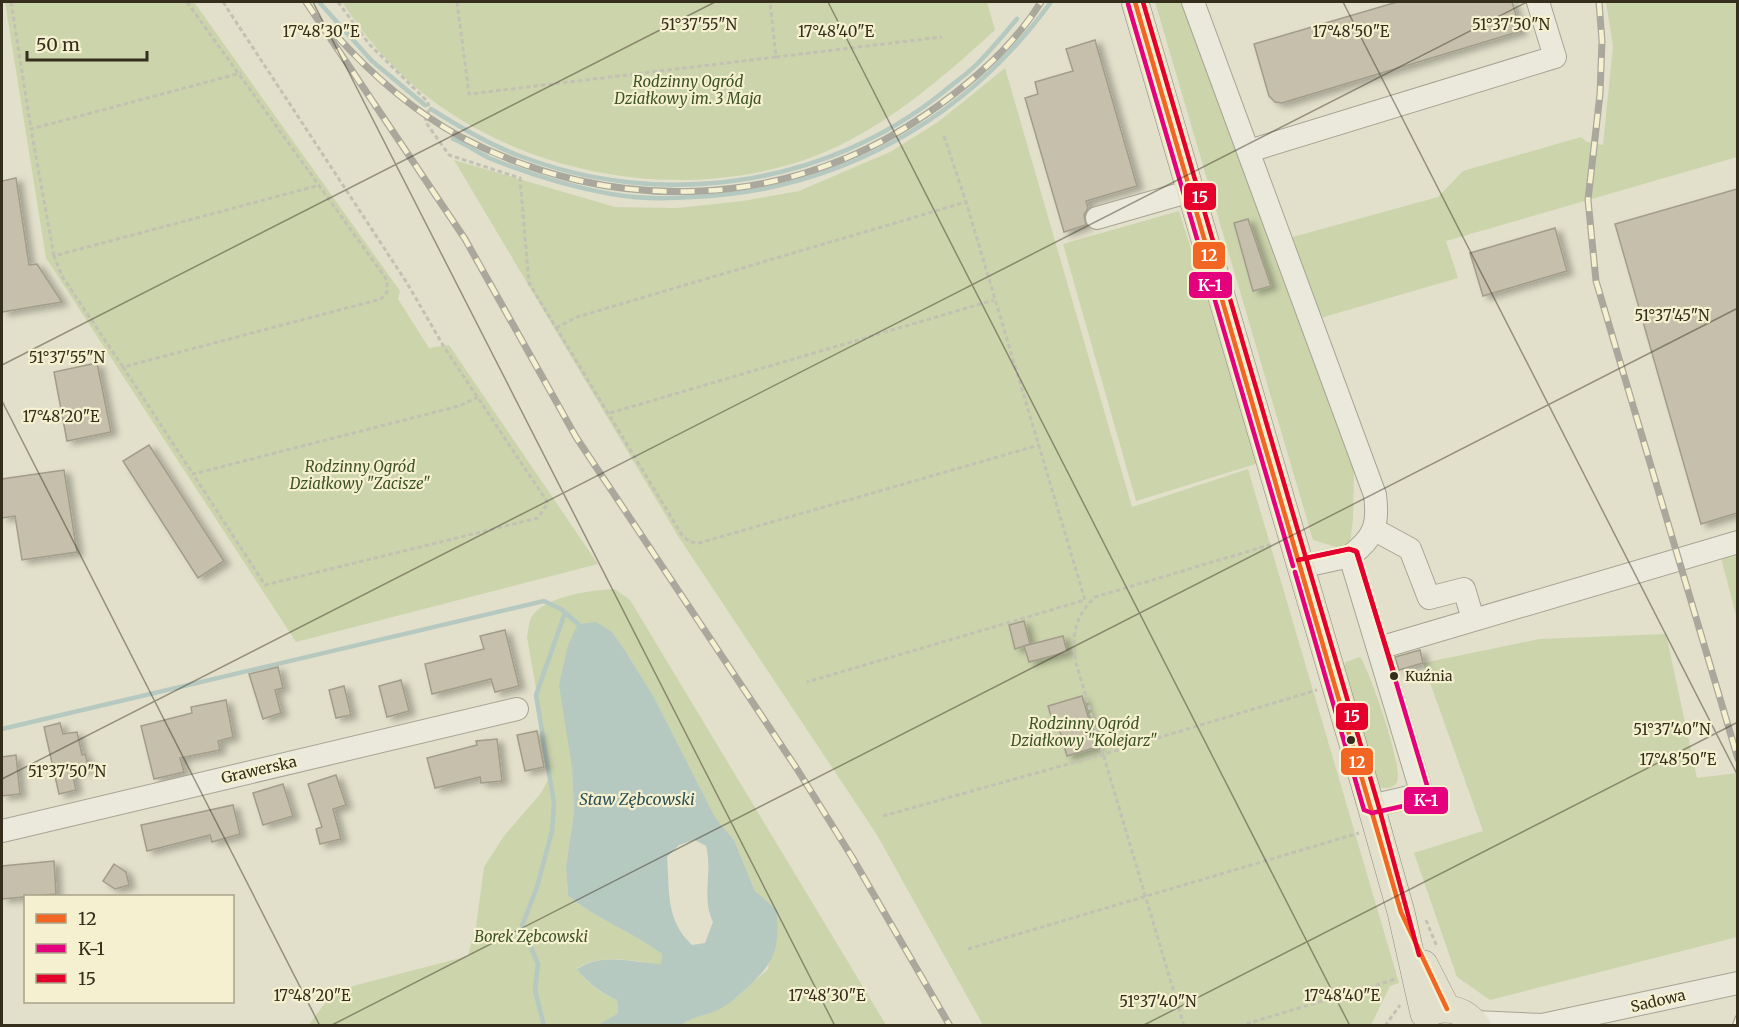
<svg xmlns="http://www.w3.org/2000/svg" width="1739" height="1027" font-family="Merriweather,serif">
	<defs>
		<filter id="shadow"><feDropShadow dx="6" dy="3.5" stdDeviation="3" flood-color="#0004"/></filter>
	</defs>
	<rect width="100%" height="100%" fill="#e2e0ca"/>
	<!-- green -->
	<g fill="#ccd4ac">
		<path d="M5,2H194L400,291L398,299L429,348L449,345L598,564L296,642L46,258Z"/>
		<path d="M342,2H987L995,30C940,80 881,132 810,158C683,204 523,176 419,90C388,65 364,35 342,2Z"/>
		<path d="M1155,2H1181L1294,300L1354,469L1353,520L1349,551L1313,540Z"/>
		<path d="M1606,2H1737V157L1446,241L1458,278L1317,319L1289,238L1438,197L1463,171L1581,137L1587,142L1603,145L1613,46Z"/>
		<path d="M1005,68L1132,507L1248,469L1399,983L1390,986L1371,1025H983L877,835L678,536L454,160L615,207L677,208L743,201L799,191L890,152L938,122Z"/>
		<path d="M1179,211L1259,463L1136,501L1063,244Z"/>
		<path d="M1737,555V619L1721,558Z"/>
		<path d="M615,589L630,600L886,1025H682L692,1018L718,1010L738,996L768,969L777,910L755,891L734,840L716,819L654,697L626,652L572,768L574,812L566,866L568,896C597,919 632,932 662,954L661,965C634,961 601,953 577,968C586,983 601,994 617,1000L618,1013L598,1025L308,1026L331,995L353,986L468,956L476,927L484,867L504,836L541,793L551,774L527,637C528,631 529,623 531,618C543,596 592,590 615,589Z"/>
		<path d="M1666,634L1697,778L1737,773V937L1490,1000L1457,977L1414,853L1483,831L1423,663L1540,639Z"/>
		<path d="M1360,657C1370,671 1404,769 1397,782C1393,789 1387,788 1380,788L1375,782L1342,670L1346,662Z"/>
	</g>
	<!-- water -->
	<path fill="#b6c9c0" fill-rule="evenodd" d="M596,622L612,632L626,652L654,697L716,819L734,840L755,891L777,910C779,950 776,961 747,988C738,996 727,1006 716,1011C703,1016 693,1016 682,1025H598L618,1013L617,1000C601,993 587,983 577,969C602,952 633,963 661,964L662,954C632,932 597,919 568,896L566,866L574,812L572,768L559,685L568,645L578,624ZM695,840L706,846C713,871 701,898 713,922L705,943L692,945C665,919 670,892 667,857L679,845Z"/>
	<g fill="none" stroke-linecap="round" stroke-linejoin="round">
		<!-- stream -->
		<g stroke="#b6c9c0" stroke-width="4.5">
			<path d="M319,2L372,61L425,105"/>
			<path d="M431,109C460,127 488,144 520,156C661,210 824,187 942,93C954,83 967,74 977,64C991,50 1004,34 1017,19"/>
			<path d="M453,139C466,144 477,152 489,158C528,174 571,187 611,194C639,199 665,199 693,197C839,191 966,119 1051,2"/>
			<path d="M2,729L544,601L561,609L578,624"/>
			<path d="M544,1026L535,990L538,964L522,926L537,887L552,831L554,803L536,695L565,613"/>
		</g>
	</g>
	<!-- building -->
	<g fill="#c6bfab" stroke="#a29c8a" stroke-width="1.5" filter="url(#shadow)">
		<path d="M1397,2H1512L1521,31L1282,103L1275,102L1269,96L1254,44Z"/>
		<path d="M1095,40L1137,186L1086,201L1088,208L1084,215L1086,225L1064,232L1025,98L1038,94L1035,82L1073,71L1066,49Z"/>
		<path d="M16,178L29,265L37,264L62,302L2,312V181Z"/>
		<path d="M1737,189V513L1701,524L1615,224Z"/>
		<path d="M1248,219L1271,286L1253,291L1234,223Z"/>
		<path d="M1555,228L1567,271L1483,296L1470,253Z"/>
		<path d="M97,363L111,432L67,441L54,372Z"/>
		<path d="M149,445L224,561L198,578L123,461Z"/>
		<path d="M64,470L77,552L22,560L15,516L2,518V479Z"/>
		<path d="M1024,621L1030,644L1015,649L1009,625Z"/>
		<path d="M505,630L519,686L495,692L491,679L432,694L425,664L484,649L480,636Z"/>
		<path d="M1063,636L1067,652L1029,662L1024,646Z"/>
		<path d="M1420,650L1423,663L1399,670L1395,657Z"/>
		<path d="M278,667L283,688L275,690L281,713L263,719L249,674Z"/>
		<path d="M401,680L409,711L387,717L379,686Z"/>
		<path d="M344,686L351,715L336,718L329,690Z"/>
		<path d="M1082,696L1097,747L1067,756L1058,725L1054,726L1048,706Z"/>
		<path d="M226,700L233,737L218,741L220,750L180,758L184,772L154,779L141,726L192,713L191,707Z"/>
		<path d="M60,723L63,734L77,732L82,755L85,754L89,768L72,772L76,790L59,794L44,727Z"/>
		<path d="M537,731L544,767L525,771L517,735Z"/>
		<path d="M497,739L502,781L481,783L480,777L435,788L427,758L477,745L476,741Z"/>
		<path d="M16,755L20,794L2,796V757Z"/>
		<path d="M336,775L346,805L333,809L341,839L320,844L316,829L322,827L308,784Z"/>
		<path d="M283,784L293,816L263,825L253,793Z"/>
		<path d="M233,805L240,834L212,842L210,835L147,851L141,825Z"/>
		<path d="M54,861L56,894L2,899V866Z"/>
		<path d="M114,864L126,872L129,885L115,889L103,881Z"/>
	</g>
	<g fill="none" stroke-linecap="round" stroke-linejoin="round">
		<!-- minor casing -->
		<g stroke="#a7a494" stroke-width="24">
			<g id="minor">
				<path d="M1193,2L1375,495C1379,525 1374,538 1350,556"/>
				<path d="M1249,151L1555,57L1538,2"/>
				<path d="M1097,218L1191,191"/>
				<path d="M1375,530L1410,549L1429,598L1464,589L1473,619"/>
				<path d="M1300,567L1350,556L1422,794L1371,806"/>
				<path d="M1379,648L1738,542"/>
				<path d="M2,831L517,709"/>
				<path d="M1475,1022L1542,1025L1738,983"/>
			</g>
		</g>
		<!-- major casing -->
		<g stroke="#8d897a" stroke-width="28">
			<g id="major">
				<path d="M1135,2L1371,806L1401,912L1424,1014"/>
				<path d="M1424,964L1447,1009"/>
				<path d="M1431,1012C1448,1005 1466,1011 1477,1026"/>
			</g>
		</g>
		<!-- path -->
		<g stroke="#c3c1b3" stroke-width="3" stroke-dasharray="4.5 3" stroke-linecap="butt">
			<path d="M11,2L31,129"/>
			<path d="M187,2L387,280V292L381,299L123,367L193,474"/>
			<path d="M223,2L407,283L444,347L548,503L538,518L265,585L193,474L459,406L478,397"/>
			<path d="M338,2L369,44L428,102L429,110L425,121L449,155L520,178L529,283L682,535L690,542L699,543L1039,445"/>
			<path d="M457,2L469,94L776,57L770,2"/>
			<path d="M776,57L942,37"/>
			<path d="M944,136L966,202"/>
			<path d="M54,256L31,129L241,73"/>
			<path d="M556,328L577,317L966,202L1085,600L807,682"/>
			<path d="M123,367L62,276L54,256L320,185"/>
			<path d="M610,413L994,300"/>
			<path d="M883,816L1104,754L1317,690"/>
			<path d="M1426,920L1437,947"/>
			<path d="M968,949L1359,833"/>
			<path d="M1184,1026L1076,663C1071,636 1075,616 1095,597L1273,544"/>
			<path d="M1239,1026L1396,979"/>
			<path d="M1385,1026L1400,1005"/>
		</g>
		<!-- minor -->
		<use href="#minor" stroke="#eae9dc" stroke-width="22"/>
		<!-- major -->
		<use href="#major" stroke="#e2e0cd" stroke-width="27"/>
		<!-- rail casing -->
		<g stroke="#aaa89c" stroke-width="7">
			<g id="rail">
				<path d="M306,2L465,239L576,437L797,769L852,857L950,1026"/>
				<path d="M1599,2L1602,41L1600,94L1588,200L1596,281L1738,759"/>
				<path d="M335,34C371,74 413,111 461,137C610,215 785,211 925,115C969,85 1013,47 1041,2"/>
				<path d="M1735,1026L1738,1018"/>
			</g>
		</g>
		<!-- rail -->
		<use href="#rail" stroke="#f5f1d0" stroke-width="4.5" stroke-dasharray="14" stroke-linecap="butt"/>
		<!-- bus-1 casing -->
		<g stroke="#f5f1d0" stroke-width="9">
			<path id="bus-1" d="M1135,2L1401,912L1447,1009"/>
		</g>
		<!-- bus-2 casing -->
		<g stroke="#f5f1d0" stroke-width="9">
			<g id="bus-2">
				<path d="M1128,4L1293,566"/>
				<path d="M1295,572L1364,810L1372,813L1426,801L1429,792L1357,552L1349,549L1306,558"/>
			</g>
		</g>
		<!-- bus-3 casing -->
		<g stroke="#f5f1d0" stroke-width="9">
			<g id="bus-3">
				<path d="M1143,2L1378,804L1419,955"/>
				<path d="M1298,560L1349,549L1356,551L1395,676"/>
			</g>
		</g>
		<!-- bus-1 -->
		<use href="#bus-1" stroke="#f26522" stroke-width="4.5"/>
		<!-- bus-2 -->
		<use href="#bus-2" stroke="#e5007d" stroke-width="4.5"/>
		<!-- bus-3 -->
		<use href="#bus-3" stroke="#e4002b" stroke-width="4.5"/>
	</g>
	<!-- ticks -->
	<path fill="none" stroke="#352e1d" stroke-width="1.5" stroke-opacity="0.45" d="M313,2L835,1026M828,2L1350,1026M1343,2L1738,776M2,365L715,2M2,401L320,1026M2,779L1527,2M330,1026L1738,308M1142,1026L1738,722"/>
	<!-- markers -->
	<g fill="#352e1d" stroke="#f5f1d0" stroke-width="2">
		<circle cx="1394" cy="676" r="5"/>
		<circle cx="1351" cy="740" r="5"/>
	</g>
	<g text-anchor="middle" stroke-width="4.5" stroke-linejoin="round" paint-order="stroke">
		<!-- bus labels -->
		<g font-size="14" fill="#352e1d" stroke="#f5f1d0" text-anchor="start">
			<text x="1405" y="681">Kuźnia</text>
		</g>
		<!-- park labels -->
		<g font-size="15" font-style="italic" fill="#3d5223" stroke="#f5f1d0">
			<text x="688" y="87">Rodzinny Ogród<tspan x="688" dy="17">Działkowy im. 3 Maja</tspan></text>
			<text x="360" y="472">Rodzinny Ogród<tspan x="360" dy="17">Działkowy "Zacisze"</tspan></text>
			<text x="1084" y="729">Rodzinny Ogród<tspan x="1084" dy="17">Działkowy "Kolejarz"</tspan></text>
			<text x="531" y="942">Borek Zębcowski</text>
		</g>
		<!-- street labels -->
		<g font-size="15" fill="#352e1d" stroke="#f5f1d0">
			<text transform="translate(259 770) rotate(-13)" y="5">Grawerska</text>
			<text transform="translate(1658 1001) rotate(-13)" y="5">Sadowa</text>
		</g>
		<!-- water labels -->
		<g font-size="16" font-style="italic" fill="#2c5055" stroke="#f5f1d0">
			<text x="637" y="805">Staw Zębcowski</text>
		</g>
	</g>
	<g font-size="15" text-anchor="middle" fill="#352e1d" stroke="#f5f1d0" stroke-width="4.5" stroke-linejoin="round" paint-order="stroke">
		<text x="699" y="30">51°37'55"N</text>
		<text x="1511" y="30">51°37'50"N</text>
		<text x="321" y="37">17°48'30"E</text>
		<text x="836" y="37">17°48'40"E</text>
		<text x="1351" y="37">17°48'50"E</text>
		<text x="1672" y="321">51°37'45"N</text>
		<text x="67" y="363">51°37'55"N</text>
		<text x="61" y="422">17°48'20"E</text>
		<text x="1672" y="735">51°37'40"N</text>
		<text x="1678" y="765">17°48'50"E</text>
		<text x="67" y="777">51°37'50"N</text>
		<text x="312" y="1001">17°48'20"E</text>
		<text x="827" y="1001">17°48'30"E</text>
		<text x="1342" y="1001">17°48'40"E</text>
		<text x="1158" y="1007">51°37'40"N</text>
	</g>
	<g stroke="#f5f1d0" stroke-width="2">
		<rect x="1183" y="182" width="34" height="29" rx="6" fill="#e4002b"/>
		<rect x="1192" y="241" width="34" height="29" rx="6" fill="#f26522"/>
		<rect x="1188" y="271" width="45" height="28" rx="6" fill="#e5007d"/>
		<rect x="1335" y="702" width="34" height="29" rx="6" fill="#e4002b"/>
		<rect x="1340" y="747" width="34" height="29" rx="6" fill="#f26522"/>
		<rect x="1403" y="786" width="46" height="29" rx="6" fill="#e5007d"/>
	</g>
	<g font-size="16" text-anchor="middle" font-weight="bold" fill="#fff">
		<text x="1200" y="203">15</text>
		<text x="1209" y="261">12</text>
		<text x="1210" y="291">K-1</text>
		<text x="1352" y="722">15</text>
		<text x="1357" y="768">12</text>
		<text x="1426" y="806">K-1</text>
	</g>
	<!-- border -->
	<rect width="1739" height="1027" fill="none" stroke="#352e1d" stroke-width="6"/>
	<!-- legend -->
	<rect x="24" y="895" width="210" height="108" fill="#f5f1d0" stroke="#a8a388" stroke-width="1.5"/>
	<rect x="36" y="914" width="30" height="9" fill="#f26522" stroke="#a8a388" stroke-width="1.5"/>
	<text x="78" y="925" font-size="18" fill="#352e1d">12</text>
	<rect x="36" y="944" width="30" height="9" fill="#e5007d" stroke="#a8a388" stroke-width="1.5"/>
	<text x="78" y="955" font-size="18" fill="#352e1d">K-1</text>
	<rect x="36" y="974" width="30" height="9" fill="#e4002b" stroke="#a8a388" stroke-width="1.5"/>
	<text x="78" y="985" font-size="18" fill="#352e1d">15</text>
	<!-- scale -->
	<path d="M27 51v9h120v-9" fill="none" stroke="#352e1d" stroke-width="3"/>
	<text x="36" y="51" font-size="18" fill="#352e1d" stroke="#f5f1d0" stroke-width="4.5" paint-order="stroke">50 m</text>
</svg>
